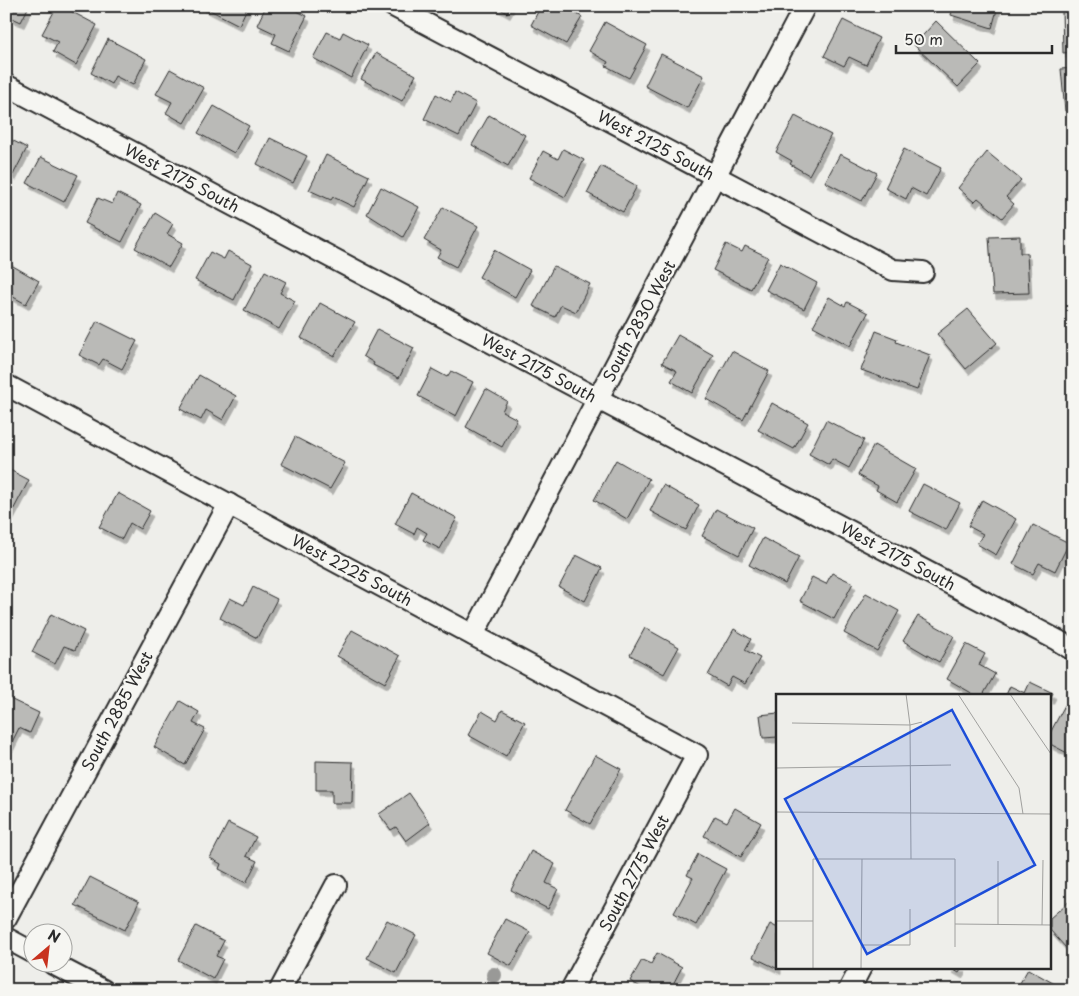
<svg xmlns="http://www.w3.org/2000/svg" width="1079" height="996" font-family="'Playpen Sans',sans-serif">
	<defs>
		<filter id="shadow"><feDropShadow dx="3" dy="5.5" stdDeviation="0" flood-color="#0004"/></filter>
	</defs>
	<rect width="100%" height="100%" fill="#eeeeea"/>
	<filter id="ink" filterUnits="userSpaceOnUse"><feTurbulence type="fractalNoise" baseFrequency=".02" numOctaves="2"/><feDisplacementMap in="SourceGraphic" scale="10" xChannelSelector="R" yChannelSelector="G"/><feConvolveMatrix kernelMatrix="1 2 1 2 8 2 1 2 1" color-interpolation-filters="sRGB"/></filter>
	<g filter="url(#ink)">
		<!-- building -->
		<g fill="#babab7" stroke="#2b2b2b" filter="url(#shadow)">
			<path d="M6,6H29L21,22L6,15Z"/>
			<path d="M57,6H61L97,25L76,65L53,52L58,42L42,34Z"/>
			<path d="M202,6H248L239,25Z"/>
			<path d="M266,6H287L307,16L289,51L272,43L276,34L257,25Z"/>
			<path d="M495,6H511L507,13Z"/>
			<path d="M541,6H563L582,17L566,44L531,25Z"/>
			<path d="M953,6H998L992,28L951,15Z"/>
			<path d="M1062,11H1073V52L1063,53Z"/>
			<path d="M843,20L879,38L866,65L849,57L844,66L824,56Z"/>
			<path d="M936,21L980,64L958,87L914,45Z"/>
			<path d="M605,22L647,45L629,78L606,66L608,62L589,51Z"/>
			<path d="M327,32L340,38L343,32L368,45L351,78L313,58Z"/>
			<path d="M108,39L146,59L133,85L115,76L111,84L91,73Z"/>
			<path d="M376,53L416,75L402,101L361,79Z"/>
			<path d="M661,54L704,76L687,108L645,86Z"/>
			<path d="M1073,68V110L1065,111L1061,69Z"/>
			<path d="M170,69L204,88L184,123L166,113L172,102L156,94Z"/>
			<path d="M455,92L476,103L459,136L424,119L436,94L451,102Z"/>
			<path d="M214,106L249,126L234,153L198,133Z"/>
			<path d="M489,115L525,135L508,166L472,145Z"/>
			<path d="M795,116L831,135L809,175L790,164L792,161L776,152Z"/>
			<path d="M6,137L27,148L13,175L6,171Z"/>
			<path d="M270,138L307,156L293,183L257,164Z"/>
			<path d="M563,149L584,160L565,197L529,178L543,151L558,159Z"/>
			<path d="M904,149L941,168L926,196L911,188L906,199L885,188Z"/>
			<path d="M987,152L1021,180L1006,197L1014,204L1002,218L978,198L974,202L958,188Z"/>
			<path d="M840,154L877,173L862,201L825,182Z"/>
			<path d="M326,155L369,176L354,207L333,197L331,200L309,190Z"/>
			<path d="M41,157L78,175L64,202L27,183Z"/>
			<path d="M601,166L637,186L623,212L587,193Z"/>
			<path d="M381,187L419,207L403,237L367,214Z"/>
			<path d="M117,193L141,205L122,242L85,223L98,198L112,204Z"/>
			<path d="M443,207L478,226L456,267L437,257L441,250L424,240Z"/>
			<path d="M155,213L173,224L167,234L183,243L169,267L135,248Z"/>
			<path d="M1020,236V253H1027L1029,293L993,294L989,237Z"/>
			<path d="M726,244L742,252L745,246L768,257L751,289L713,270Z"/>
			<path d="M494,250L530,270L515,297L479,277Z"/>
			<path d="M228,251L252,264L234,300L195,280L210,252L224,259Z"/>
			<path d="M6,262L39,281L26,304L6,293Z"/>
			<path d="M780,263L817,283L804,309L766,290Z"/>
			<path d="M554,266L590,284L576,312L561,305L555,317L533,306Z"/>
			<path d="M265,271L286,282L280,293L295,301L279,329L244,310Z"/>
			<path d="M829,297L845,306L847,302L868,313L850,346L813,326Z"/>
			<path d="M320,303L355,322L334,356L301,338Z"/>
			<path d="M968,309L997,343L966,369L937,334Z"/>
			<path d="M97,321L137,341L122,369L103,359L99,365L79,355Z"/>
			<path d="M377,329L414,348L399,378L373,365L374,363L363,356Z"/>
			<path d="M876,331L897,339L896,342L930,355L917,390L861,370Z"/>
			<path d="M678,335L713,355L692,393L671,381L677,371L662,363Z"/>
			<path d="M732,351L769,371L743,420L706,399Z"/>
			<path d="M432,369L447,377L451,371L473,382L456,416L418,396Z"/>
			<path d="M199,375L236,396L223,420L206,410L201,420L180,409Z"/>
			<path d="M486,389L507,401L502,411L517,419L502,447L466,427Z"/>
			<path d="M772,403L808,423L794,449L758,430Z"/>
			<path d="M826,420L864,440L849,468L832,459L829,465L809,454Z"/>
			<path d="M295,437L345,463L330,489L281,464Z"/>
			<path d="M874,445L916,469L897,502L876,490L878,486L858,475Z"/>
			<path d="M616,460L649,479L627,519L594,500Z"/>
			<path d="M6,468L29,480L9,518L6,517Z"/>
			<path d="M923,484L960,503L946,530L909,511Z"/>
			<path d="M663,485L699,505L686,530L650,511Z"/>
			<path d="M118,493L150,511L140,529L130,523L122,539L99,527Z"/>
			<path d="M411,493L457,518L440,549L423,540L427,533L417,527L414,534L395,524Z"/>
			<path d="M982,500L1016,519L996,555L977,544L983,534L968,526Z"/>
			<path d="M716,509L753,528L739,555L702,536Z"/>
			<path d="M1033,525L1069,543L1055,571L1039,563L1033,574L1013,564Z"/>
			<path d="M763,538L799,557L785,584L749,565Z"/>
			<path d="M576,555L602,568L585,601L559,587Z"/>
			<path d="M832,573L853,583L834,619L800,601L812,577L826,584Z"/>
			<path d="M253,587L277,599L257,638L220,618L230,598L244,605Z"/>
			<path d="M866,593L899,611L877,651L844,633Z"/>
			<path d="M51,614L84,631L75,650L64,646L55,664L32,652Z"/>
			<path d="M918,616L954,636L939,662L903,641Z"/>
			<path d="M645,628L679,647L664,674L630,655Z"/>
			<path d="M734,629L751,639L745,650L760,658L745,684L732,677L727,686L708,675Z"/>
			<path d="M352,630L400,656L385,683L337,656Z"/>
			<path d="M966,644L985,654L979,665L995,674L983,695H975L947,679Z"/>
			<path d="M1030,682L1053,693L1050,699V695H1006L1010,686L1025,693Z"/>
			<path d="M6,697L39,713L30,733L19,728L10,746L6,744Z"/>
			<path d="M180,701L199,712L193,723L205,729L185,765L154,747Z"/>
			<path d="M1065,705L1073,709V756L1050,744V733Z"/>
			<path d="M502,710L525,722L506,756L468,735L482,711L497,720Z"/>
			<path d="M778,713V737L763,738L760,715Z"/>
			<path d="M595,755L621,769L590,824L565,810Z"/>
			<path d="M316,761L353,762L352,803H332V790H316Z"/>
			<path d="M409,793L430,823L406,841L396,827L391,830L379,814Z"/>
			<path d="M735,808L761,823L741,857L704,836L715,816L727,822Z"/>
			<path d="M228,823L256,837L246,856L257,861L246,883L219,869L221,864L210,858Z"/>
			<path d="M531,851L555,864L546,883L558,889L548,909L511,890Z"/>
			<path d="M698,854L726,869L696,925L674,913L693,878L687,875Z"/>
			<path d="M90,877L139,902L125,930L75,905Z"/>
			<path d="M1073,898V942L1066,948L1050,930V918Z"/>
			<path d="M505,919L530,932L511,966L487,953Z"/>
			<path d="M387,920L416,935L396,973L367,958Z"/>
			<path d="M770,924L778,928V969L753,957Z"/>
			<path d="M196,926L224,941L216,956L223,959L213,979L178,960Z"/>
			<path d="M657,953L682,967L670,990H646L630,981L642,960L651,964Z"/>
			<path d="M949,967H963L959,973Z"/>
			<path d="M1028,969L1060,987L1058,990H1016Z"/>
		</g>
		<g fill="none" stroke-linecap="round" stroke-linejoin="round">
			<!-- street casing -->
			<g stroke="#2b2b2b" stroke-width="24">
				<g id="street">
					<path d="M393,6L893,270L923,272"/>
					<path d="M6,85L598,399L1057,640L1073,650"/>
					<path d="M6,385L697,755L571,990"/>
					<path d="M473,635L805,6"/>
					<path d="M6,918L229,504"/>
					<path d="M6,938L32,952"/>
					<path d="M53,964L103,990"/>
					<path d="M280,990L336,885"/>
					<path d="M849,990L861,967"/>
				</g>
			</g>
			<!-- street -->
			<use href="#street" stroke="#f6f6f2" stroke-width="20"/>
		</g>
		<!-- trees -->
		<circle fill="#999997" cx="494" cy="975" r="8"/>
	</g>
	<g text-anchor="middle" stroke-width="4.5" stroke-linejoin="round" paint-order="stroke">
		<!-- street labels -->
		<g font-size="16" fill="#2b2b2b" stroke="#f6f6f2">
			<text transform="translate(656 145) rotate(28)" y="6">West 2125 South</text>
			<text transform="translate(182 178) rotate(28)" y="6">West 2175 South</text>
			<text transform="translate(639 321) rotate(-62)" y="6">South 2830 West</text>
			<text transform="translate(539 368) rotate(28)" y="6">West 2175 South</text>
			<text transform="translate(898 556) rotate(28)" y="6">West 2175 South</text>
			<text transform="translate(352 570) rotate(28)" y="6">West 2225 South</text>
			<text transform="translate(117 711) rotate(-62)" y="6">South 2885 West</text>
			<text transform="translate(634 873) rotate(-62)" y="6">South 2775 West</text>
		</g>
	</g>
	<!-- overview -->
	<g transform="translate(776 694)">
		<rect width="275" height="275" fill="#eeeeea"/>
		<path fill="none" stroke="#a0a09e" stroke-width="1" d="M130,0L134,31L135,165M182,0L243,94L247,120M234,0L275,60M16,29L134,31L146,28M0,74L175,71M0,118L275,120M0,227H37M179,230L275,231M222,231V167M266,231L267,166M85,251H134V215M37,275V165H179V253M85,275L86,165"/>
		<path fill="#1d4ed8" fill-opacity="0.15" stroke="#1d4ed8" stroke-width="2.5" d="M176,16L259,171L91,260L9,105Z"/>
		<rect width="275" height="275" fill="none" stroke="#2b2b2b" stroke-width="2.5"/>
	</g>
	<!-- margin -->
	<rect width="1079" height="996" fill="none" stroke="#f6f6f2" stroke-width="25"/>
	<rect x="12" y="12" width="1054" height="971" fill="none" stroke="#2b2b2b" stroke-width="2" filter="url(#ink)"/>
	<!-- north arrow -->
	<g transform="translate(48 948) rotate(28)"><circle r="24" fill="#f6f6f2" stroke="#a5a5a2"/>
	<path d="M0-4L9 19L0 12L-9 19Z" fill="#c8321e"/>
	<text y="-8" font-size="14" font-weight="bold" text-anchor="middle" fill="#2b2b2b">N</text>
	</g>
	<!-- scale -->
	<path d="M896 45v8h156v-8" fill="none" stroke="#2b2b2b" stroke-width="2.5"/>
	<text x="904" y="45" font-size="15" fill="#2b2b2b" stroke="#f6f6f2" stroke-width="4" paint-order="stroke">50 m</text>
</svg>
